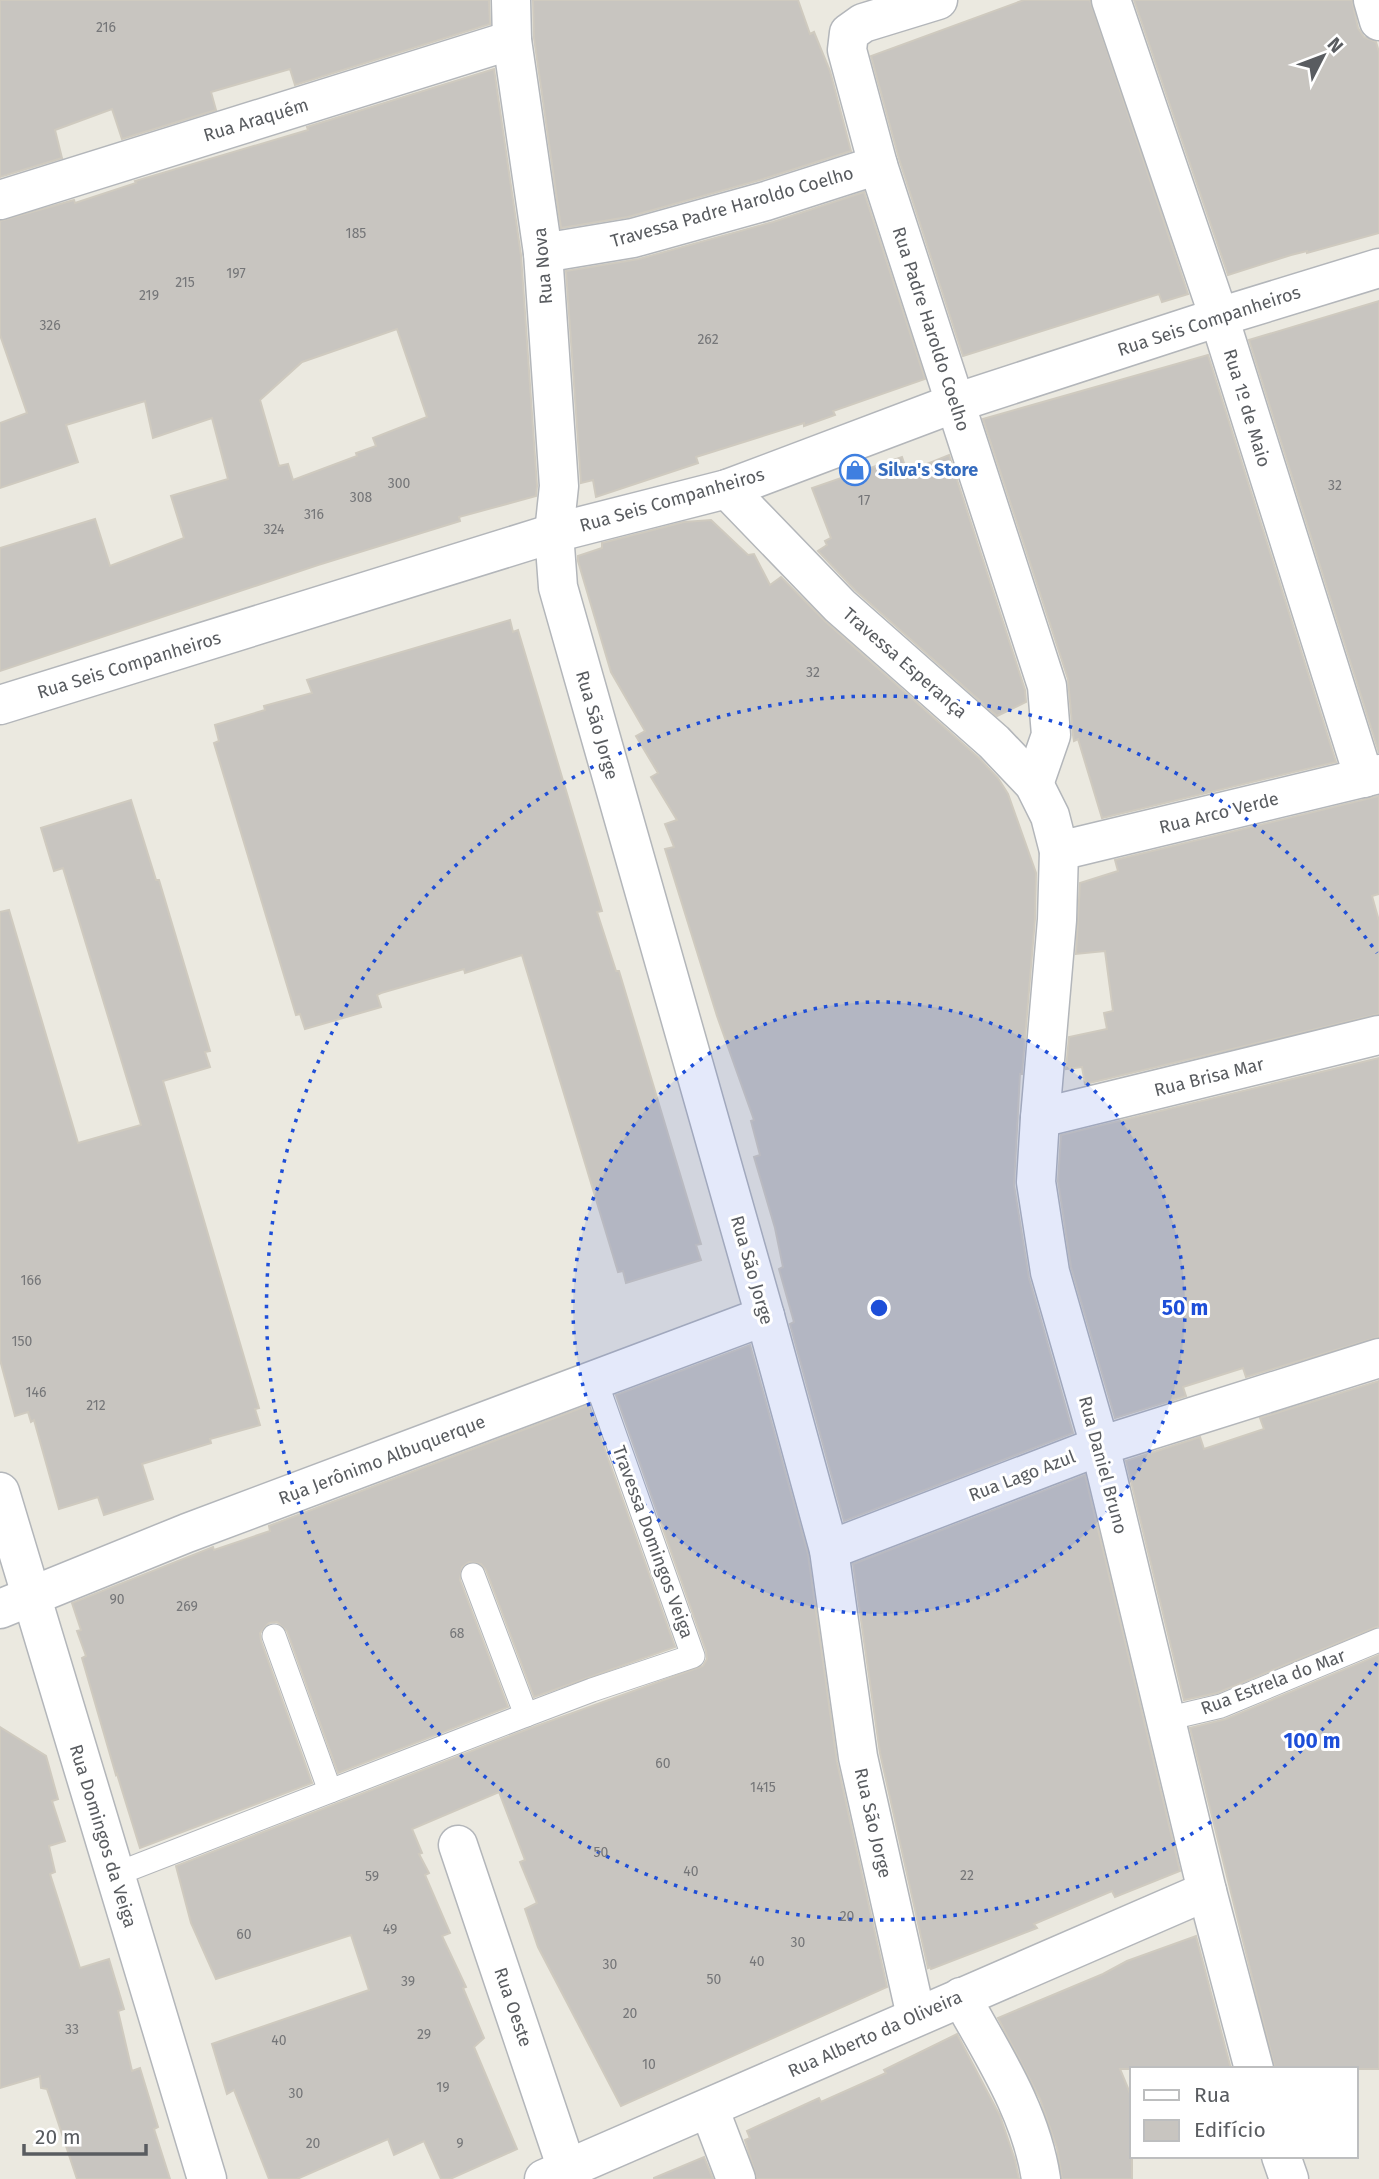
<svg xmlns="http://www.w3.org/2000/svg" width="1379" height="2179" font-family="'Fira Sans',sans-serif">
	<rect width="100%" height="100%" fill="#ebe9e0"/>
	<!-- building -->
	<g fill="#c8c5c0" stroke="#cfcabf" stroke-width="2" fill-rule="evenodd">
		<path d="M0,0H489L490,24L295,85L290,69L211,92L216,110L122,139L112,109L55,130L62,158L0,177Z"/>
		<path d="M533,0H798L810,34L814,32L830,71L851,151L760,180L628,217L561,228L534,38Z"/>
		<path d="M1024,0H1090L1188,294L1162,302L1159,294L963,356L899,159L871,56Z"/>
		<path d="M1134,0H1352L1358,28L1364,37L1376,42L1379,52V233L1307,253V251L1291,255L1228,275Z"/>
		<path d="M494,69L521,255L537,486L536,496L459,517L460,521L318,565L0,671V548L95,519L110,566L184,538L171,496L228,479L212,418L153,438L145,401L66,425L78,462L0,488V423L27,413L0,335V221L74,200L75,203L136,183L135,181L308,130L307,127ZM397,329L427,417L373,438L376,446L356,453L357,456L293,480L288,464L279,466L260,400L302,362Z"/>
		<path d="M864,192L925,379L833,411L835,415L804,426V423L696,457L698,463L596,497L593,480L581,483L566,271L639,259L773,222Z"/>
		<path d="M1379,301V753L1249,340Z"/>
		<path d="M1208,355L1336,762L1102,818L1078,739L1074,741L1073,735L1068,679L983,419Z"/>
		<path d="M949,455L1025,690L1026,702L997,716L855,590L818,551L827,545L825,541L831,538L812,488L902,457L907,472Z"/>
		<path d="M711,520L748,555L754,554L770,585L781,577L826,622L979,758L998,778L1008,794L1036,873L1035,919L1022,1074H1020L1014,1185L1029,1278L1073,1433L844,1521L790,1324L794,1322L779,1269L783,1267L775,1228L754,1157L760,1155L751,1121L754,1120L717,1016L665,849L674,847L665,824L677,820L651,777L658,773L636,736L645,731L611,672L578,561V556L602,548V543L684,522Z"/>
		<path d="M510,620L513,632L518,630L602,911L597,912L616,971H619L701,1244L696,1245L701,1260L626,1283L623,1271L618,1272L522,955L465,973L464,969L381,993L377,995L381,1007L305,1029L300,1014L296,1015L214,743L219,741L215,725L265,710L264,706L312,693L307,680Z"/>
		<path d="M1379,796V894L1372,896L1379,921V1014L1085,1084L1082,1067L1066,1069L1069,1037L1107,1029L1104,1013L1113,1011L1105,951L1076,954L1080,883L1118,871L1115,860Z"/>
		<path d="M131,800L156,880H159L210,1051L205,1052L210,1067L163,1081L259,1408L255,1409L260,1425L210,1439L211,1443L142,1464L153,1499L104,1515L98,1497L59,1509L34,1420L31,1422L28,1412L15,1416L0,1360V912L9,910L78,1143L141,1125L63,868L54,871L41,828Z"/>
		<path d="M1379,1058V1337L1246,1377L1243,1368L1183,1387L1186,1396L1115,1418L1071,1267L1058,1181L1061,1135Z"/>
		<path d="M750,1345L808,1554L837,1762L887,1987L621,2106L538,1947L525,1909L537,1903L520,1862L525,1860L499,1792L412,1829L422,1853L419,1854L429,1873L425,1875L450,1933L442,1936L466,1987L463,1988L484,2038L474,2047L517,2149L450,2179H441L424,2141L394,2155L388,2139L297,2179H269L234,2090L227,2094L212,2044L369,1990L351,1935L216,1979L191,1923L176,1866L531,1728L703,1666L707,1659L706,1651L616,1395Z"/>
		<path d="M1379,1381V1626L1217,1693L1184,1700L1126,1461L1200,1437L1204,1449L1264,1429L1260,1418Z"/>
		<path d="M589,1405L675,1647L534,1697L486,1570L481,1564L469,1562L462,1567L460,1580L508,1707L338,1773L287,1631L277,1622L269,1623L260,1633L261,1641L312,1783L140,1848L117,1774L116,1775L82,1658L86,1656L77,1631L81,1630L72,1603L213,1547L214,1550L270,1531L269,1526Z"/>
		<path d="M1085,1475L1180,1871L1115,1897L1112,1891L1034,1924L1037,1928L931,1969L930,1967L928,1968L880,1753L853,1564Z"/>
		<path d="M1379,1655V2069H1275L1190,1728L1226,1719Z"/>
		<path d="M0,1727L46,1756L58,1799L52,1801L65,1841L49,1846L55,1872L50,1874L80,1968L109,1959L124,2009L118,2011L132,2071L140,2068L158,2127L154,2129L170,2179H77L47,2089L41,2088L40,2076L0,2088Z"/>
		<path d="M1196,1936L1231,2069H1120L1132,2098V2179H1062L1057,2148L1040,2099L998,2018L1103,1974L1127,1961Z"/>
		<path d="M957,2034L1000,2116L1015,2160L1019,2179H757L745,2140L750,2138L747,2131L819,2098L821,2102L886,2073L884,2070Z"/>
		<path d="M704,2157L713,2179H654V2178Z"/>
	</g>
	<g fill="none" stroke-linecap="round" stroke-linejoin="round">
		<!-- lane casing -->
		<g stroke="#b3b6ba" stroke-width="25">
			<g id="lane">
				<path d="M473,1575L526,1715L592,1690L693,1656L595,1379"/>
				<path d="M274,1636L330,1791"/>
				<path d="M1166,1719L1221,1706L1379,1640"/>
				<path d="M114,1875L526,1715"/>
			</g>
		</g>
		<!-- street casing -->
		<g stroke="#b3b6ba" stroke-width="41">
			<g id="street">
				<path d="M511,0L512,40L543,253L559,486L554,533L558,587L765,1316L829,1550L858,1757L916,2016"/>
				<path d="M938,0L863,23L849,33L847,50L878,165L1047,686L1051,735L1034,784"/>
				<path d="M1111,0L1219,317L1364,778"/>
				<path d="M1373,0L1379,21"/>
				<path d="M0,200L512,40"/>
				<path d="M543,253L633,238L766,201L878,165"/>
				<path d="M727,489L840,606L994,742L1034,784L1050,816L1059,851L1057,920L1040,1118L1036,1182L1050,1272L1100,1446L1207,1891L1254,2069"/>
				<path d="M0,705L554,533L727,489L955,403L1219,317L1379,268"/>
				<path d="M1059,851L1379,774"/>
				<path d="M1040,1118L1379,1035"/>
				<path d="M0,1492L207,2179"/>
				<path d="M829,1550L1100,1446L1379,1358"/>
				<path d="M0,1609L187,1533L765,1316"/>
				<path d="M458,1845L567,2169"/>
				<path d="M961,1997C993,2055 1031,2112 1041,2179"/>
				<path d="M709,2108L736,2179"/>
				<path d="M1281,2156L1289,2179"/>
				<path d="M544,2179L1207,1891"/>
			</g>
		</g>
		<!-- lane -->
		<use href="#lane" stroke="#fff" stroke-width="23"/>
		<!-- street -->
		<use href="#street" stroke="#fff" stroke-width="38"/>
	</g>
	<!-- distance rings -->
	<circle cx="879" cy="1308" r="306" fill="#1d4ed8" fill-opacity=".12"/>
	<g fill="none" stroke="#1d4ed8" stroke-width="3.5" stroke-dasharray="3.5 7">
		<circle cx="879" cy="1308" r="306"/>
		<path d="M1377 1663A612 612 0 1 1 1377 953"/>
	</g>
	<!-- icons -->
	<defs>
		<g id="shop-ring" transform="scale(1.575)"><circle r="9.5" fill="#fff" stroke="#3f7fe0" stroke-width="1.5"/><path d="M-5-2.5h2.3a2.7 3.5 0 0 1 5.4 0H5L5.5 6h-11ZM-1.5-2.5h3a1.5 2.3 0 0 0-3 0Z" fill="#3f7fe0"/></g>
	</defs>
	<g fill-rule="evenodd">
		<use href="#shop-ring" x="855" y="470"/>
	</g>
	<g text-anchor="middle" stroke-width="6" stroke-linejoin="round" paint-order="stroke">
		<!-- number labels -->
		<g font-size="14" fill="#757678">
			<text x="106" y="32">216</text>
			<text x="356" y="238">185</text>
			<text x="236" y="278">197</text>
			<text x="185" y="287">215</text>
			<text x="149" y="300">219</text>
			<text x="50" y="330">326</text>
			<text x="708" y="344">262</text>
			<text x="399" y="488">300</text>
			<text x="1335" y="490">32</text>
			<text x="361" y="502">308</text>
			<text x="864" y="505">17</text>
			<text x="314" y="519">316</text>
			<text x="274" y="534">324</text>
			<text x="813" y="677">32</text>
			<text x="31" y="1285">166</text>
			<text x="22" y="1346">150</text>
			<text x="36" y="1397">146</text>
			<text x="96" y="1410">212</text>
			<text x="117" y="1604">90</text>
			<text x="187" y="1611">269</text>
			<text x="457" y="1638">68</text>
			<text x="663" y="1768">60</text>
			<text x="763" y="1792">1415</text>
			<text x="601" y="1857">50</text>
			<text x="691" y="1876">40</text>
			<text x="967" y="1880">22</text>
			<text x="372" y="1881">59</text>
			<text x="847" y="1921">20</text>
			<text x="390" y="1934">49</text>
			<text x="244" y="1939">60</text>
			<text x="798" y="1947">30</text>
			<text x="757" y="1966">40</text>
			<text x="610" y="1969">30</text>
			<text x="714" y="1984">50</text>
			<text x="408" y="1986">39</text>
			<text x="630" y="2018">20</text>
			<text x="72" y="2034">33</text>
			<text x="424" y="2039">29</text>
			<text x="279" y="2045">40</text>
			<text x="649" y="2069">10</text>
			<text x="443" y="2092">19</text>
			<text x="296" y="2098">30</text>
			<text x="313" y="2148">20</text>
			<text x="460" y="2148">9</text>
		</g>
		<!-- street labels -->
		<g font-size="18" fill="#595c60" stroke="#fff">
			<text transform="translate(256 120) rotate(-17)" y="6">Rua Araquém</text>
			<text transform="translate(732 207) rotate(-16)" y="6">Travessa Padre Haroldo Coelho</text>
			<text transform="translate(543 266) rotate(-95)" y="6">Rua Nova</text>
			<text transform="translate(1209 321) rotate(-18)" y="6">Rua Seis Companheiros</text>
			<text transform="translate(931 329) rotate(72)" y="6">Rua Padre Haroldo Coelho</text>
			<text transform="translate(1247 408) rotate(73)" y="6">Rua 1º de Maio</text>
			<text transform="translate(672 500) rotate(-16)" y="6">Rua Seis Companheiros</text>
			<text transform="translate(905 663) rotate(41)" y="6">Travessa Esperança</text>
			<text transform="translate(129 665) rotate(-17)" y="6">Rua Seis Companheiros</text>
			<text transform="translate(597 725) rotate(74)" y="6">Rua São Jorge</text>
			<text transform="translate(1219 813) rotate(-14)" y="6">Rua Arco Verde</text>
			<text transform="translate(1209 1077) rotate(-14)" y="6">Rua Brisa Mar</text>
			<text transform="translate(752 1270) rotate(74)" y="6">Rua São Jorge</text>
			<text transform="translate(382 1460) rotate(-21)" y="6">Rua Jerônimo Albuquerque</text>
			<text transform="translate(1103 1465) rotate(75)" y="6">Rua Daniel Bruno</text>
			<text transform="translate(1022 1476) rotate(-21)" y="6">Rua Lago Azul</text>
			<text transform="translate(653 1542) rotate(70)" y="6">Travessa Domingos Veiga</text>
			<text transform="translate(1273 1682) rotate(-21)" y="6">Rua Estrela do Mar</text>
			<text transform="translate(873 1823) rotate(77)" y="6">Rua São Jorge</text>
			<text transform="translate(103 1836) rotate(73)" y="6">Rua Domingos da Veiga</text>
			<text transform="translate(513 2007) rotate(71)" y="6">Rua Oeste</text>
			<text transform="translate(875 2034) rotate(-24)" y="6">Rua Alberto da Oliveira</text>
		</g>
		<!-- shop labels -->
		<g font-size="18" font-weight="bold" fill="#366cbe" stroke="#fff" text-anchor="start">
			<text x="878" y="476">Silva's Store</text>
		</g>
	</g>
	<circle cx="879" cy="1308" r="10" fill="#1d4ed8" stroke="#fff" stroke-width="3.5"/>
	<g font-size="21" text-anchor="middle" font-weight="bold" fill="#1d4ed8" stroke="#fff" stroke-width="6" stroke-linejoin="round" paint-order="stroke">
		<text x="1185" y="1315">50 m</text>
		<text x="1312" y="1748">100 m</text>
	</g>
	<!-- legend -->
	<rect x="1130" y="2067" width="228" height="91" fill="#ffffff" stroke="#bdbebf" stroke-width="2"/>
	<rect x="1144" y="2090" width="35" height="10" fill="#ffffff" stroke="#bdbebf" stroke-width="2"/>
	<text x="1194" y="2102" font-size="21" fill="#595c60">Rua</text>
	<rect x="1144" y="2120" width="35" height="21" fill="#c8c5c0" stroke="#bdbebf" stroke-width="2"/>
	<text x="1194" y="2137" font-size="21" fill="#595c60">Edifício</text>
	<!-- north arrow -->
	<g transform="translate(1323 56) rotate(48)" stroke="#ffffff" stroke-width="5" paint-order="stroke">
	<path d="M0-5L12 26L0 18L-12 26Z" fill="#595c60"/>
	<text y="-10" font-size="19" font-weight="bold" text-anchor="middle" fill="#595c60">N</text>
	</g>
	<!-- scale -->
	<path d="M24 2144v10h122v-10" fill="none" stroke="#595c60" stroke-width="3.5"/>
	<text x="35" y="2144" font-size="21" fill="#595c60" stroke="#ffffff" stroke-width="5" paint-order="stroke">20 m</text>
</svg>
